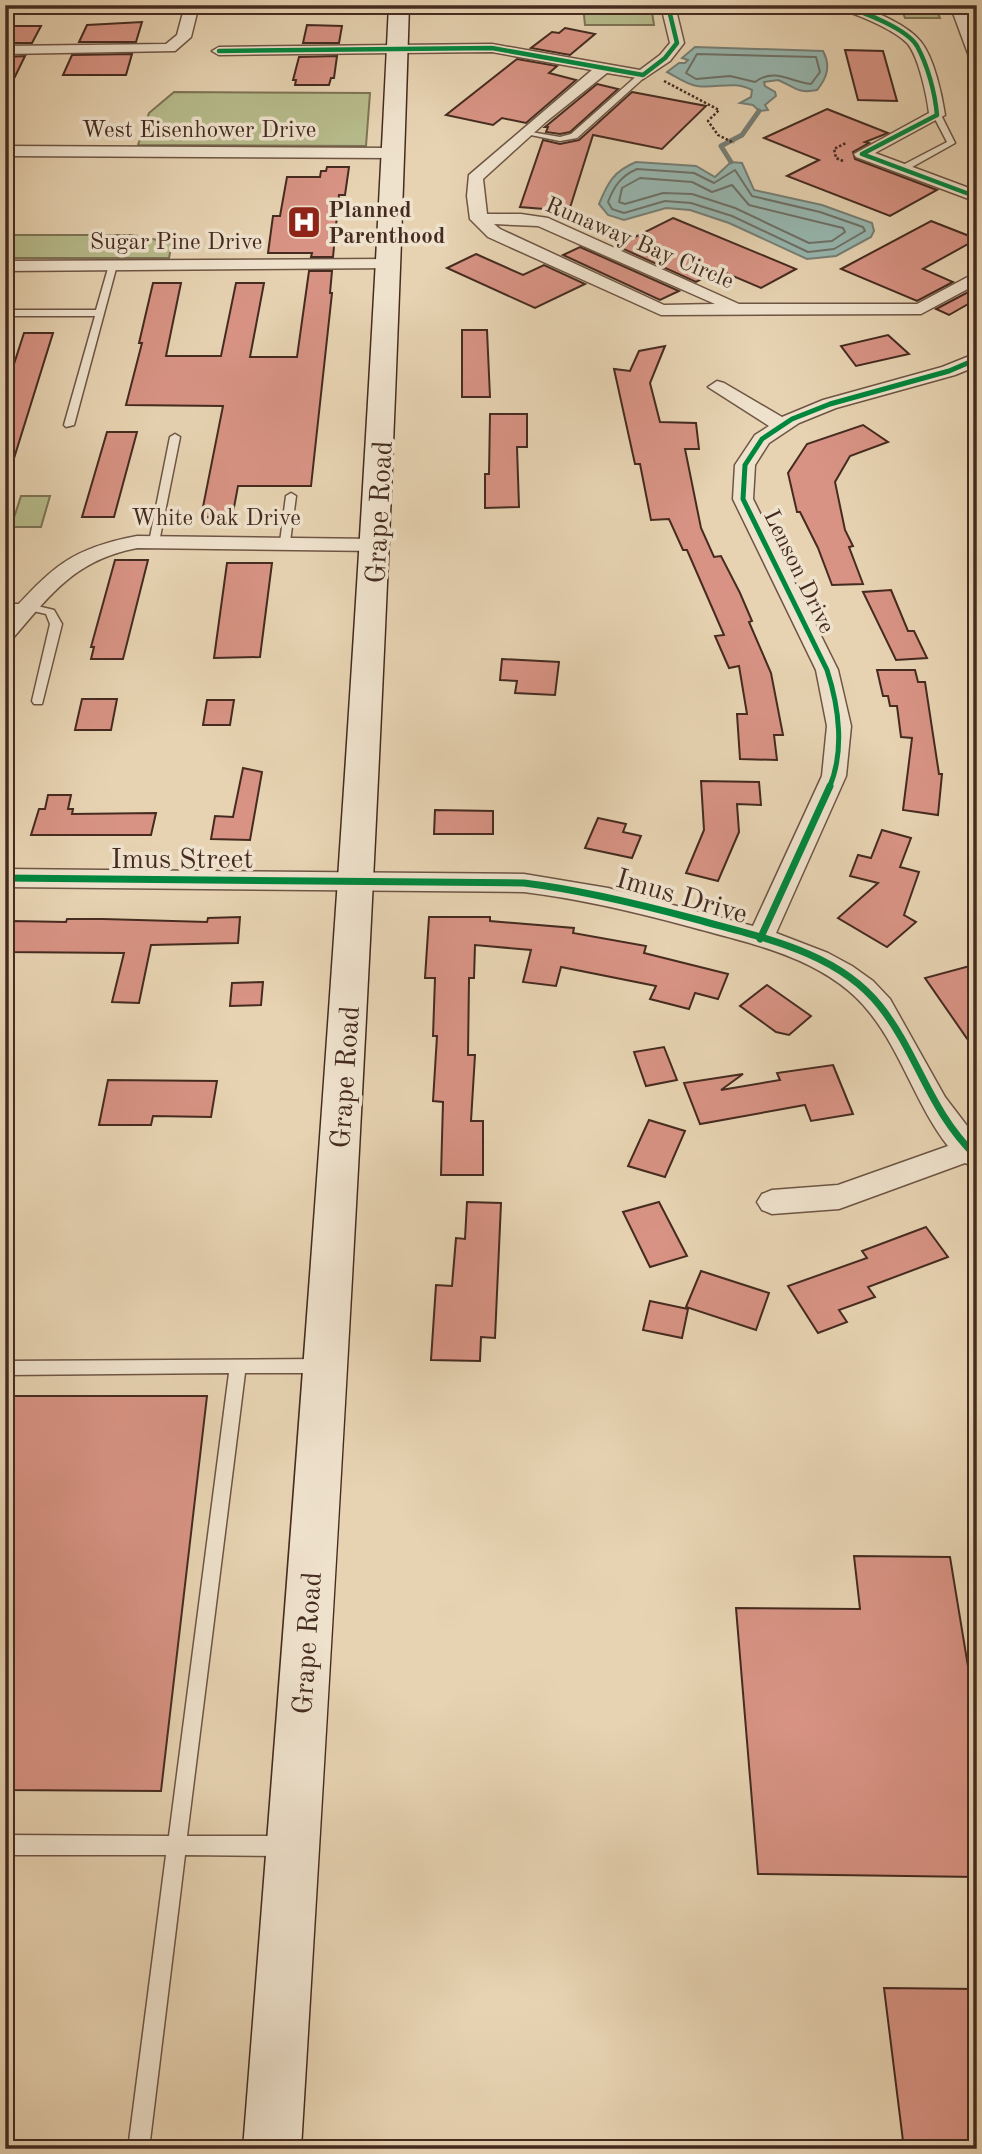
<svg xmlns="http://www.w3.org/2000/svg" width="982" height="2154" font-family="'Old Standard TT',serif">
	<rect width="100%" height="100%" fill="#e7d3b2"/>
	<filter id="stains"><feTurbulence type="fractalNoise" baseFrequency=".00286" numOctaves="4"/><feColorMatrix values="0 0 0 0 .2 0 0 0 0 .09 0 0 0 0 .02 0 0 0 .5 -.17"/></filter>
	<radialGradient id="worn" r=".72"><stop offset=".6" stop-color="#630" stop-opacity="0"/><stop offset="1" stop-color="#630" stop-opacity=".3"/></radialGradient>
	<!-- green -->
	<g fill="#b7bc8c" stroke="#7e7456" stroke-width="2">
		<path d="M583,5H651L654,25H585Z"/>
		<path d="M900,5H934L940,18H905Z"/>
		<path d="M174,92L370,93L366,146L138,145L149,113Z"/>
		<path d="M5,235H133L172,243L169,258H5Z"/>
		<path d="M21,496H50L41,527H11Z"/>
	</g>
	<!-- water -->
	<g fill="#97b7b0" stroke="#767f76" stroke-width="2">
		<path d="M695,47L823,51C831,66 827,78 817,90C797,94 795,87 778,80L764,82L765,86L775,92L776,96L765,105L768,110L759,111L753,105L740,103L751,97L752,90C733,80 717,89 697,86C686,84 677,77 667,72L679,63H685L688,60L682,58Z"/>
		<path d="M636,162L696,166L715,177L731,162L742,163L754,190L822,205L872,223L874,231L871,237L836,256L807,259L729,223L690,210L666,208L624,220L608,215L599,204C608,182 614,171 636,162Z"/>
	</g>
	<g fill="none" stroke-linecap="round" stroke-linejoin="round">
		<!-- shore -->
		<g stroke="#6e7168" stroke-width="2">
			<path d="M697,54L816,57L820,72L811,84C790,82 775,67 755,82L730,76L696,79L686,73Z"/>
			<path d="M637,169L694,173L714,183L735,170L752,196L820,212L863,227L865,231L834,249L808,252L732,216L691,203L665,201L624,213L612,209L608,202C614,186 621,176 637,169Z"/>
			<path d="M640,178L692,182L712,192L732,185L749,205L843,228L845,232L832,241L809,243L735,208L692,194L663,193L625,204L619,202L622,188Z"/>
		</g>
		<!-- stream -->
		<path stroke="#767f76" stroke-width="5" d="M731,162L721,146L742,135L759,111"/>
	</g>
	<!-- building -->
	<g fill="#d89384" stroke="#452b20" stroke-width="2">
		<path d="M142,22L136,42H79L87,25Z"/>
		<path d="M307,25L342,26L339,43H303Z"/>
		<path d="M5,26H41L32,43H5Z"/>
		<path d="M565,28L595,34L570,55L531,48L552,32L559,33Z"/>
		<path d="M845,50L883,51L897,101L858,100Z"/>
		<path d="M132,54L126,75H63L72,55Z"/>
		<path d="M25,56L5,97V57Z"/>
		<path d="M337,56L334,78H331L329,85H295L296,80H293L299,57Z"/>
		<path d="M517,59L557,66L549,73L576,80L526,123L502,118L493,125L446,115Z"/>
		<path d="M597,84L618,89L570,132L560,134L546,132L548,127H545Z"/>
		<path d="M632,92L706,106L662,149L593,135L569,211L520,207L543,140L560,144L579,140Z"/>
		<path d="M827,109L888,133L865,142L869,143L853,152L855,159L937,190L890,216L787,176L819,160L764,138Z"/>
		<path d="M327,167H349L345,195H339L333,257H311L312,253H268L273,216H280L287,177H320L321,171H326Z"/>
		<path d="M673,218L796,269L761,288L719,270L696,282L617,246Z"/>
		<path d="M931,221L977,239L923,269L953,282L917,301L841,269Z"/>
		<path d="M580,247L679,291L660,300L563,255Z"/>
		<path d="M476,254L523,275L544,265L585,284L535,308L447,268Z"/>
		<path d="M309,271H332L330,293H332L311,486H238L232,518L201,517L223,406L126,405L142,343H139L153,283H181L166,356H221L236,283H264L250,357H297Z"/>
		<path d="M972,290L977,291V299L949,315L936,309Z"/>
		<path d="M462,330H487L490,397H462Z"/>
		<path d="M24,333H53L10,471L5,470V392Z"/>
		<path d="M888,335L909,354L856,366L841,346Z"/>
		<path d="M665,346L650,383L660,422L696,423L699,449H685L701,528L714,557L721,556L740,593L752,621L749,622L771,673L783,735H774L777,760L740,759L737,714H747L739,666L729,668L715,636L724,635L687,550H683L669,519L651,520L640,464H635L614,369L630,371L639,351Z"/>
		<path d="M490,414H527V447H517L519,507L485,508V474H489Z"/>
		<path d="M863,425L888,442L850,456L835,482L845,530L853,546L849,547L863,584L832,585L818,548L800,512H797L788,473L807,444Z"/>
		<path d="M107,432H137L114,517H82Z"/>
		<path d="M115,560H148L123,659H91L94,647H91Z"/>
		<path d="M227,563H272L260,657L214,658Z"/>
		<path d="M891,590L908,631H914L927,658L896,660L863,592Z"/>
		<path d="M502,659L559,662L555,695L515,693L517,681L500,680Z"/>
		<path d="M877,670H915L918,682H925L939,774H942L938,815L903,810L912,738L901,737L897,706H890L888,696H883Z"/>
		<path d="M82,699H117L111,730H75Z"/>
		<path d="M207,700H234L230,725H203Z"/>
		<path d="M243,768L262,772L250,840L211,839L215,816L233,817Z"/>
		<path d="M701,781L759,782L761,805L737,804L739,832L718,881L686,873L704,830Z"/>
		<path d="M48,795H71L68,809H73L72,814L156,813L151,835H31L39,809H45Z"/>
		<path d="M435,810L493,811V834H434Z"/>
		<path d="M598,818L626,824L623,832L641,836L632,858L585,848Z"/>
		<path d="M882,830L911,838L900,867L919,872L904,915L916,922L887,947L838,918L878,883L850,876L858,855L871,858Z"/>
		<path d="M240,917L238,943L151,945L139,1003L112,1002L124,953L5,952L12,921L66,922L67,919H103L207,922L208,918Z"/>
		<path d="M429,917H490V921L574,928L573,933L646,946L644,953L728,974L718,999L695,993L689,1009L650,999L656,986L561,967L556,986L523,982L531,950L475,945L474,978H469L468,1055H475L471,1121H483V1175H441L443,1102L433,1101L437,1036H433L435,978H425Z"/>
		<path d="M977,964V1053L925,978Z"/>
		<path d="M263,982L261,1005L230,1006L232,983Z"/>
		<path d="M767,985L811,1016L789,1035L776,1032L740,1006Z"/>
		<path d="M664,1047L677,1080L646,1086L634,1052Z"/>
		<path d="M833,1065L853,1114L811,1121L805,1105L700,1124L684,1083L743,1074L721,1090L780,1080L777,1073Z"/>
		<path d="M108,1080L217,1081L211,1117L153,1116L151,1125H99Z"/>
		<path d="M649,1120L685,1131L665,1177L628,1166Z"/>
		<path d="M467,1202L501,1203L495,1338L481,1337L480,1361L431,1360L436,1285L452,1286L456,1238L465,1239Z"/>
		<path d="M659,1202L687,1256L650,1267L623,1212Z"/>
		<path d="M926,1227L948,1257L868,1287L875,1297L839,1310L847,1322L818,1333L788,1286L867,1258L862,1251Z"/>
		<path d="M701,1271L769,1293L756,1330L686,1307Z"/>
		<path d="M650,1301L688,1309L682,1338L643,1330Z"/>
		<path d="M5,1396H207L161,1791L5,1790Z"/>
		<path d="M854,1556L950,1557L977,1721V1877L758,1874L736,1608L860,1609Z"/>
		<path d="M884,1988L977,1989V2149H904Z"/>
	</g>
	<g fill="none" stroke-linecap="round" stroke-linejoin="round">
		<!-- lane casing -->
		<g stroke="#6e5544" stroke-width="3">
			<g id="lane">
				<path d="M640,73L647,75L577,138L560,141L521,133L525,131L560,137L571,134Z"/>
				<path d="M937,113L941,115L955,143L905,171H899V167L947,142L933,115Z"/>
				<path d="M113,262L117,265L74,425L66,427L64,425L95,316H5V310H96L109,265Z"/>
				<path d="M175,434L180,437L159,542L154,545L149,542L170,437Z"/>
				<path d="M291,493L296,496L290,542L285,545L280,542L286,496Z"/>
				<path d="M5,604H29L54,610L62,624L42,704H34L32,701L50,624L46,614L29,610H5Z"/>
				<path d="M322,1359L328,1361L330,1366L328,1371L322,1373H245L187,1836H284L291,1839L294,1846L291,1853L284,1856L185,1855L149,2149H128L166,1855H5V1835L169,1836L229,1373L5,1375V1361Z"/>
			</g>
		</g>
		<!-- street casing -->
		<g stroke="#6e5544" stroke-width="3">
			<g id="street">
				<path d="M185,5H199L191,37L175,51L5,54V46L166,44L177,35Z"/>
				<path d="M670,5H854C874,10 909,26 921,42C934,58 942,95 945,115L875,153L977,191V202L856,157L854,154L929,113C927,96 919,58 908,44C896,31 862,16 845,11L683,10L677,14L684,43L670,61L643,79L607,73L547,121L483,179L487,214H521L548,218L739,304H917L977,272V284L921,314L661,315L488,237L470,219L467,196L469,175L592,70L492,52L219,55L212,51L219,47L492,44L640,70L660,55L670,43L663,14ZM494,224L538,226L715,304L664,305L500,229Z"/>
				<path d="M977,5V12L967,14L977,39V63L970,59L953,13L958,7Z"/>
				<path d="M5,146L392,148L400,153L392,158L5,156Z"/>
				<path d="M390,259L396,260L399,264L396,268L5,271V261Z"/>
				<path d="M977,353V366L955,375L836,408L799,423L769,443L755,465L753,499L838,670L851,726L846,776L776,933L828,953L852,966L873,981L890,999L945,1097L977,1139V1168L965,1163L839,1209L772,1214L762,1210L757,1202L762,1194L772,1190L838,1185L948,1146C916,1105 902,1053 870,1013C828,959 753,944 691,927C636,912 581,899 524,892L5,887V869L524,874L608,888L753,926L822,776L827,726L816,670L733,499L735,465L755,435L769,426L708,387L717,381L724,383L782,417L823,400L942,367Z"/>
				<path d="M137,536L377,539L384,541L388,545L384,549L377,551L137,548C75,560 52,593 13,638L5,640V619C51,569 68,549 137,536Z"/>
			</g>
		</g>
		<!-- secondary casing -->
		<g stroke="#452b20" stroke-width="3">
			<path id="secondary" d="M389,5H409C387,721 344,1435 301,2149H243C299,1435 355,721 389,5Z"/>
		</g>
		<!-- path -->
		<g stroke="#452b20" stroke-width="2.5" stroke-dasharray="2.5 2" stroke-linecap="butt">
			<path d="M664,81L719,110L708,121L718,135L734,143"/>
			<path d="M843,161L836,158L834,149L846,143"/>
		</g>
		<!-- lane -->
		<use href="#lane" fill="#efe2cd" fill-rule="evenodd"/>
		<!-- street -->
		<use href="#street" fill="#efe2cd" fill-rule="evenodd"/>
		<!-- secondary -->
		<use href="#secondary" fill="#efe2cd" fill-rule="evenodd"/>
		<!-- cycleway-far2 casing -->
		<g stroke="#efe2cd" stroke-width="7">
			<path id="cycleway-far2" d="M219,51L492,48L643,75L665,58L677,43L670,14L673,9L681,6L845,7C864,12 907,29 917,46C928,66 935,93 937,115L862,154L977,197"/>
		</g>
		<!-- cycleway-far1 casing -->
		<g stroke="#efe2cd" stroke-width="9">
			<path id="cycleway-far1" d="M829,788C845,752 839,707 827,670L743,499L745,465L762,439L792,419L830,404L949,371L977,359"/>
		</g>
		<!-- cycleway casing -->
		<g stroke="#efe2cd" stroke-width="11">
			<g id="cycleway">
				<path d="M5,878L524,883C582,890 639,904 695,919C759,937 837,951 880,1006C919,1055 928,1110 977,1157"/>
				<path d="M760,939L830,786"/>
			</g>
		</g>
		<!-- cycleway-far2 -->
		<use href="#cycleway-far2" stroke="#00873e" stroke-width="4.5"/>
		<!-- cycleway-far1 -->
		<use href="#cycleway-far1" stroke="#00873e" stroke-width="5"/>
		<!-- cycleway -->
		<use href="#cycleway" stroke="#00873e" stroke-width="7"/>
	</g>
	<!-- icons -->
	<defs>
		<g id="hospital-square" transform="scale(1.75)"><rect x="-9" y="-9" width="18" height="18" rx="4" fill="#8f2418" stroke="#efe2cd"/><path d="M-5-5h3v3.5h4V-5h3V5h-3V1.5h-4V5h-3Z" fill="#fff"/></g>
	</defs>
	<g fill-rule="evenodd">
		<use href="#hospital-square" x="304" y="222"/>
	</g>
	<g text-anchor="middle" stroke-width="7" stroke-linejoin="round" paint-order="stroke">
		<!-- far-street labels -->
		<g font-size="23" fill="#452b20" stroke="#efe2cd">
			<text x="199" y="137">West Eisenhower Drive</text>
			<text x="176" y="249">Sugar Pine Drive</text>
			<text transform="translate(640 242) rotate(23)" y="8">Runaway Bay Circle</text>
			<text x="216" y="525">White Oak Drive</text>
			<text transform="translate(800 571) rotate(64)" y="8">Lenson Drive</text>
		</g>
		<!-- far-poi labels -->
		<g font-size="23" font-weight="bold" fill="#452b20" stroke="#efe2cd" text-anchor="start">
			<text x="328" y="217">Planned<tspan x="328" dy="26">Parenthood</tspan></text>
		</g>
		<!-- street labels -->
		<g font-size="28" fill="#452b20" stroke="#efe2cd">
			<text transform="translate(378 512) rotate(-87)" y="10">Grape Road</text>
			<text x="182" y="868">Imus Street</text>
			<text transform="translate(682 895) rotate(16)" y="10">Imus Drive</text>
			<text transform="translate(344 1077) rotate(-86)" y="10">Grape Road</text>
			<text transform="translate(306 1643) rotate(-86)" y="10">Grape Road</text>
		</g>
	</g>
	<!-- margin -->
	<rect width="982" height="2154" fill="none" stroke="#e7d3b2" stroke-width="28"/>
	<rect x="7" y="7" width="968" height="2140" fill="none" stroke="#452b20" stroke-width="3.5"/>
	<rect x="14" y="14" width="954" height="2126" fill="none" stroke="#452b20" stroke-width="2"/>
	<rect width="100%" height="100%" filter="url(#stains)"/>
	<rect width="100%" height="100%" fill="url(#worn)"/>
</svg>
